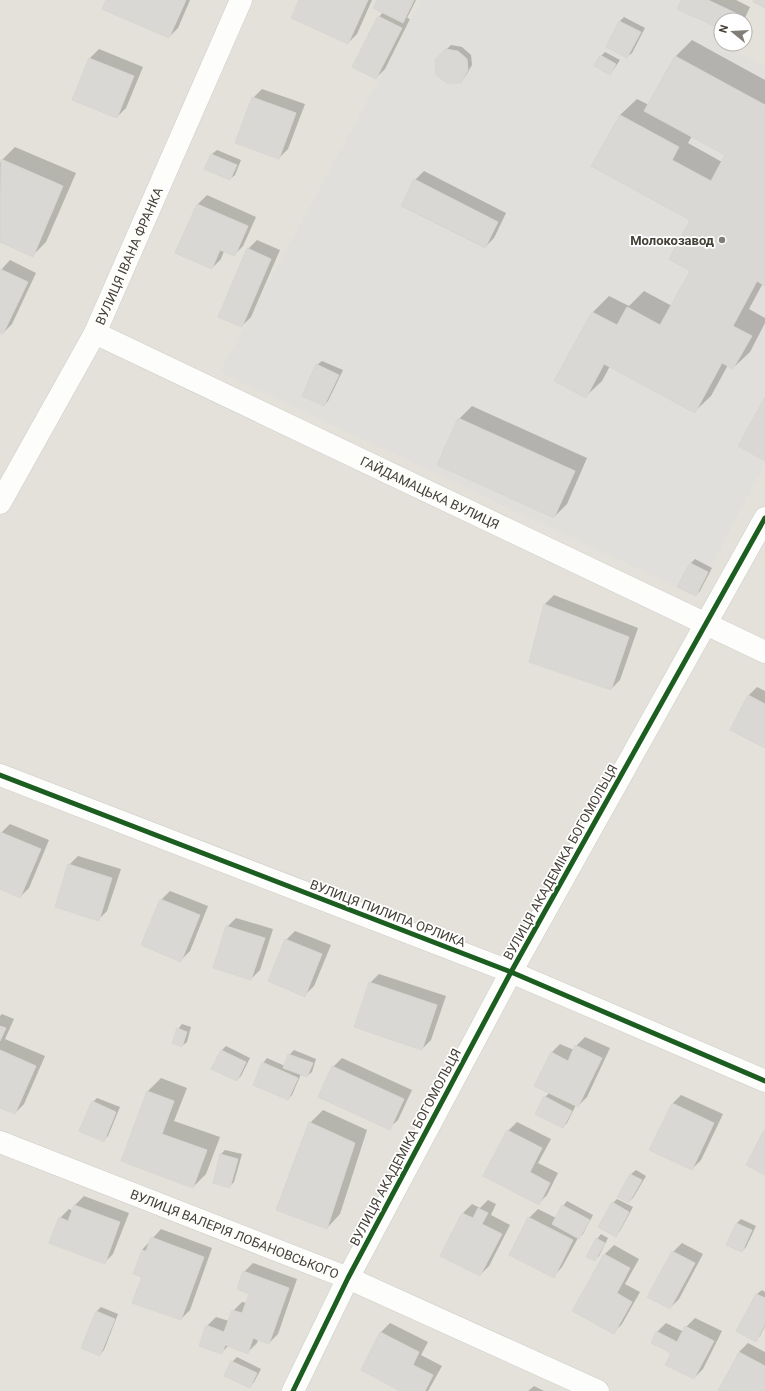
<svg xmlns="http://www.w3.org/2000/svg" width="765" height="1391" font-family="Roboto,sans-serif">
	<rect width="100%" height="100%" fill="#f0efeb"/>
	<!-- residential -->
	<path fill="#e3e1d9" fill-rule="evenodd" d="M0,0H765V1391H0ZM721,20H745V44H721Z"/>
	<!-- industrial -->
	<path fill="#e1dfdb" d="M422,0H714L747,15L745,20H721V44H736L734,51L765,66V463L696,596L220,372Z"/>
	<!-- shadow -->
	<g fill="#0003" fill-rule="evenodd">
		<path d="M107,0H190L178,28L169,37Z"/>
		<path d="M300,0H372L357,34L348,43Z"/>
		<path d="M378,0H416L407,18L410,19L385,69L376,78L379,17L383,12Z"/>
		<path d="M682,0H736L750,7L744,20H721V28Z"/>
		<path d="M624,17L645,28L632,53L627,57L607,47L620,21Z"/>
		<path d="M692,40L765,80V284L763,283L749,309L765,318V323L750,352L733,368L728,365L711,396L694,412L610,366L602,381L585,397L555,381L593,312L609,296L629,306L644,291L672,306L692,270V220L593,166L620,115L637,99L649,105L676,56ZM692,136L726,155L722,162L688,143Z"/>
		<path d="M451,45L462,47L471,55L472,65L465,77L461,82L436,60Z"/>
		<path d="M99,49L143,67L126,108L117,117L90,58Z"/>
		<path d="M605,52L620,60L614,69L610,74L601,56Z"/>
		<path d="M262,89L305,104L288,149L279,158L253,98Z"/>
		<path d="M15,147L76,173L46,242L33,255L0,241V163L2,160Z"/>
		<path d="M217,150L241,160L235,175L230,179L206,168L212,154Z"/>
		<path d="M424,171L506,213L494,238L485,247L415,180Z"/>
		<path d="M207,195L256,217L243,246L234,255L224,251L221,259L212,268L176,253L198,204Z"/>
		<path d="M257,240L280,250L251,317L242,326L248,249Z"/>
		<path d="M10,260L36,273L12,324L3,333L0,332V271Z"/>
		<path d="M322,361L343,370L328,401L324,405L317,365Z"/>
		<path d="M472,406L587,458L567,504L554,517L459,419Z"/>
		<path d="M695,559L712,568L700,591L696,595L679,586L691,563Z"/>
		<path d="M554,595L638,628L620,680L611,689L545,604Z"/>
		<path d="M757,687L765,691V747L748,696Z"/>
		<path d="M10,824L49,840L29,888L20,897L0,888V836L1,833Z"/>
		<path d="M78,856L121,869L107,911L98,920L69,865Z"/>
		<path d="M170,891L208,906L190,951L181,960L161,900Z"/>
		<path d="M236,918L273,929L260,970L251,979L227,927Z"/>
		<path d="M295,931L331,945L314,986L305,995L286,940Z"/>
		<path d="M379,974L446,996L431,1040L422,1049L370,983Z"/>
		<path d="M2,1014L14,1019L5,1039L45,1056L24,1104L15,1113L0,1107V1016Z"/>
		<path d="M182,1024L191,1027L187,1042L182,1046L178,1029Z"/>
		<path d="M585,1037L610,1048L587,1097L578,1106L576,1105L567,1123L563,1127L545,1097L550,1092L551,1053L560,1044L574,1050L576,1046Z"/>
		<path d="M226,1046L250,1058L241,1076L237,1080L222,1050Z"/>
		<path d="M294,1050L316,1059L312,1072L307,1076L301,1074L292,1095L288,1099L263,1063L267,1058L285,1066L289,1055Z"/>
		<path d="M342,1058L412,1090L398,1120L389,1128L333,1067Z"/>
		<path d="M161,1078L187,1088L174,1121L220,1137L206,1174L193,1187L122,1161L148,1091Z"/>
		<path d="M681,1095L723,1114L701,1160L692,1169L672,1104Z"/>
		<path d="M97,1098L120,1107L108,1136L103,1141L93,1102Z"/>
		<path d="M323,1110L367,1130L340,1214L327,1228L310,1123Z"/>
		<path d="M517,1122L551,1139L538,1163L558,1173L547,1195L538,1204L508,1131Z"/>
		<path d="M225,1150L242,1154L234,1182L230,1186L221,1154Z"/>
		<path d="M636,1170L646,1176L633,1198L629,1202L618,1196L631,1174Z"/>
		<path d="M84,1196L129,1213L113,1254L104,1263L60,1218L69,1209L73,1211L75,1205Z"/>
		<path d="M617,1199L633,1207L620,1231L615,1236L613,1203Z"/>
		<path d="M488,1200L496,1204L491,1215L510,1225L489,1266L480,1275L441,1256L463,1213L472,1204L480,1208Z"/>
		<path d="M567,1201L593,1215L583,1234L579,1238H578L562,1267L554,1276L529,1218L538,1209L556,1218L563,1206Z"/>
		<path d="M741,1219L756,1226L746,1247L742,1251L736,1224Z"/>
		<path d="M161,1229L212,1248L190,1310L181,1319L143,1277L142,1250Z"/>
		<path d="M601,1234L608,1238L599,1256L595,1260L597,1239Z"/>
		<path d="M682,1243L703,1254L679,1299L670,1308L673,1252Z"/>
		<path d="M614,1245L639,1259L625,1284L640,1292L622,1324L613,1333L573,1311L605,1254Z"/>
		<path d="M253,1263L297,1279L278,1334L269,1343L258,1339L257,1343L248,1352L229,1345L221,1353L207,1326L216,1317L229,1321L233,1311L242,1302L247,1303L250,1293L244,1272Z"/>
		<path d="M762,1290L765,1292V1326L760,1336L755,1340L738,1331L757,1294Z"/>
		<path d="M101,1307L118,1314L104,1350L100,1355L96,1312Z"/>
		<path d="M695,1318L722,1331L703,1369L694,1378L673,1353L657,1332L666,1323L684,1332L686,1327Z"/>
		<path d="M390,1323L428,1342L421,1355L442,1366L428,1391H401L362,1369L381,1332Z"/>
		<path d="M748,1343L765,1352V1391H719L739,1352Z"/>
		<path d="M237,1357L261,1369L254,1382L250,1387L225,1375L232,1362Z"/>
		<path d="M534,1386L544,1391H528Z"/>
	</g>
	<!-- building -->
	<g fill="#d9d8d4" stroke="#d8d6d1">
		<path d="M106,0H186L169,38L102,9Z"/>
		<path d="M299,0H368L348,44L291,18Z"/>
		<path d="M377,0H414L403,23L373,8Z"/>
		<path d="M681,0H708L742,16L740,20H721V29L677,9Z"/>
		<path d="M754,0H765V8L753,2Z"/>
		<path d="M378,16L402,28L376,79L352,67Z"/>
		<path d="M619,21L641,32L627,58L606,47Z"/>
		<path d="M445,49L458,51L467,59L468,70L461,83H447L436,75L435,60Z"/>
		<path d="M600,55L616,64L610,75L594,66Z"/>
		<path d="M675,56L765,105V286L757,281L733,326L752,336L733,369L722,363L695,413L604,364L586,398L554,381L592,312L617,325L627,307L660,325L690,271L669,259L690,220L591,166L620,115L679,147L672,160L711,181L725,155L644,111Z"/>
		<path d="M89,58L134,76L117,118L72,100Z"/>
		<path d="M252,97L296,113L279,159L235,143Z"/>
		<path d="M211,154L237,165L230,180L204,169Z"/>
		<path d="M1,159L63,186L33,257L0,242Z"/>
		<path d="M414,179L498,222L485,248L401,206Z"/>
		<path d="M197,204L248,226L235,256L220,250L212,269L175,253Z"/>
		<path d="M247,248L271,259L242,327L218,317Z"/>
		<path d="M0,269L28,282L3,334L0,333Z"/>
		<path d="M316,364L339,375L324,406L302,396Z"/>
		<path d="M765,397V461L738,446Z"/>
		<path d="M458,418L575,471L554,518L437,465Z"/>
		<path d="M690,563L708,572L696,596L677,587Z"/>
		<path d="M544,604L629,637L611,690L529,662Z"/>
		<path d="M748,695L765,704V748L730,730Z"/>
		<path d="M0,832L41,849L20,898L0,889Z"/>
		<path d="M68,864L112,878L99,921L55,907Z"/>
		<path d="M160,899L200,915L181,962L141,945Z"/>
		<path d="M226,926L265,938L251,980L213,968Z"/>
		<path d="M285,939L322,954L305,997L268,981Z"/>
		<path d="M369,982L437,1005L422,1050L354,1027Z"/>
		<path d="M0,1026L6,1028L0,1041Z"/>
		<path d="M177,1028L187,1032L182,1047L172,1043Z"/>
		<path d="M575,1045L602,1058L578,1107L534,1086L551,1052L568,1061Z"/>
		<path d="M0,1050L36,1066L15,1114L0,1108Z"/>
		<path d="M221,1050L246,1062L237,1081L211,1069Z"/>
		<path d="M288,1054L313,1063L307,1077L283,1068Z"/>
		<path d="M262,1062L298,1078L288,1100L253,1085Z"/>
		<path d="M332,1066L404,1099L390,1130L318,1097Z"/>
		<path d="M147,1091L174,1101L162,1134L207,1150L193,1188L121,1161Z"/>
		<path d="M544,1096L572,1111L563,1128L535,1114Z"/>
		<path d="M92,1101L116,1112L104,1142L79,1131Z"/>
		<path d="M672,1103L714,1123L692,1170L649,1150Z"/>
		<path d="M309,1122L355,1143L327,1229L276,1210Z"/>
		<path d="M507,1130L542,1148L530,1172L550,1183L539,1205L483,1176Z"/>
		<path d="M764,1130H765V1175L746,1165Z"/>
		<path d="M220,1154L238,1159L230,1188L213,1183Z"/>
		<path d="M630,1174L642,1180L629,1203L617,1197Z"/>
		<path d="M612,1202L629,1212L616,1237L598,1227Z"/>
		<path d="M74,1205L120,1222L105,1264L49,1243L59,1217L68,1221Z"/>
		<path d="M562,1205L590,1220L579,1239L552,1224Z"/>
		<path d="M478,1208L488,1213L482,1224L502,1234L480,1276L440,1256L462,1213L473,1218Z"/>
		<path d="M528,1217L573,1240L554,1278L509,1255Z"/>
		<path d="M736,1223L752,1230L742,1252L726,1245Z"/>
		<path d="M151,1237L204,1257L181,1320L132,1303L142,1277L133,1274L142,1250L146,1251Z"/>
		<path d="M596,1238L605,1243L595,1261L586,1257Z"/>
		<path d="M672,1251L695,1263L670,1309L647,1297Z"/>
		<path d="M604,1254L630,1268L617,1293L632,1302L614,1334L572,1311Z"/>
		<path d="M243,1271L289,1288L269,1344L253,1338L248,1354L225,1345L222,1354L199,1346L206,1325L224,1332L232,1310L242,1313L249,1294L237,1289Z"/>
		<path d="M756,1294L765,1298V1324L756,1342L736,1331Z"/>
		<path d="M96,1311L115,1319L100,1356L81,1348Z"/>
		<path d="M685,1326L714,1341L694,1379L665,1365L671,1353L651,1343L656,1331L677,1342Z"/>
		<path d="M380,1332L419,1352L413,1365L433,1375L425,1391H400L361,1370Z"/>
		<path d="M739,1352L765,1366V1391H718Z"/>
		<path d="M231,1361L257,1373L250,1388L224,1376Z"/>
	</g>
	<g fill="none" stroke-linecap="round" stroke-linejoin="round">
		<!-- street casing -->
		<g stroke="#cecdc9" stroke-width="23">
			<g id="street">
				<path id="s1" d="M95,333L765,652"/>
				<path id="s2" d="M0,503L95,333L241,0"/>
				<path d="M0,775L511,972L765,1081"/>
				<path id="s3" d="M0,1142L348,1278L598,1391"/>
				<path d="M293,1391L348,1278L511,972L765,518"/>
			</g>
		</g>
		<!-- street -->
		<use href="#street" stroke="#fdfdfc" stroke-width="22"/>
		<!-- cycleway casing -->
		<g stroke="#fff" stroke-width="8">
			<g id="cycleway">
				<path d="M0,775L511,972L765,1081"/>
				<path d="M293,1391L348,1278L511,972L765,518"/>
			</g>
		</g>
		<!-- cycleway -->
		<use href="#cycleway" stroke="#1b5e20" stroke-width="5"/>
	</g>
	<!-- markers -->
	<circle fill="#817e77" stroke="#fff" stroke-width="1.5" cx="722" cy="240" r="4"/>
	<g text-anchor="middle" stroke-width="3.5" stroke-linejoin="round" paint-order="stroke">
		<!-- poi labels -->
		<g font-size="13" font-weight="bold" fill="#454138" stroke="#fff" text-anchor="end">
			<text x="714" y="245">Молокозавод</text>
		</g>
		<!-- street labels -->
		<g font-size="13" fill="#454138" stroke="#fff">
			<text dy="5" stroke="none"><textPath href="#s2" startOffset="279">ВУЛИЦЯ ІВАНА ФРАНКА</textPath></text>
			<text dy="5" stroke="none"><textPath href="#s1" startOffset="371">ГАЙДАМАЦЬКА ВУЛИЦЯ</textPath></text>
			<text transform="translate(560 862) rotate(-61)" y="5">ВУЛИЦЯ АКАДЕМІКА БОГОМОЛЬЦЯ</text>
			<text transform="translate(388 913) rotate(21)" y="5">ВУЛИЦЯ ПИЛИПА ОРЛИКА</text>
			<text transform="translate(405 1147) rotate(-62)" y="5">ВУЛИЦЯ АКАДЕМІКА БОГОМОЛЬЦЯ</text>
			<text dy="5" stroke="none"><textPath href="#s3" startOffset="252">ВУЛИЦЯ ВАЛЕРІЯ ЛОБАНОВСЬКОГО</textPath></text>
		</g>
	</g>
	<!-- north arrow -->
	<g transform="translate(733 32) rotate(288)"><circle r="19" fill="#ffffff" stroke="#b5b3af"/>
	<path d="M0-3L7 15L0 10L-7 15Z" fill="#817e77"/>
	<text y="-6" font-size="11" font-weight="bold" text-anchor="middle" fill="#454138">N</text>
	</g>
</svg>
